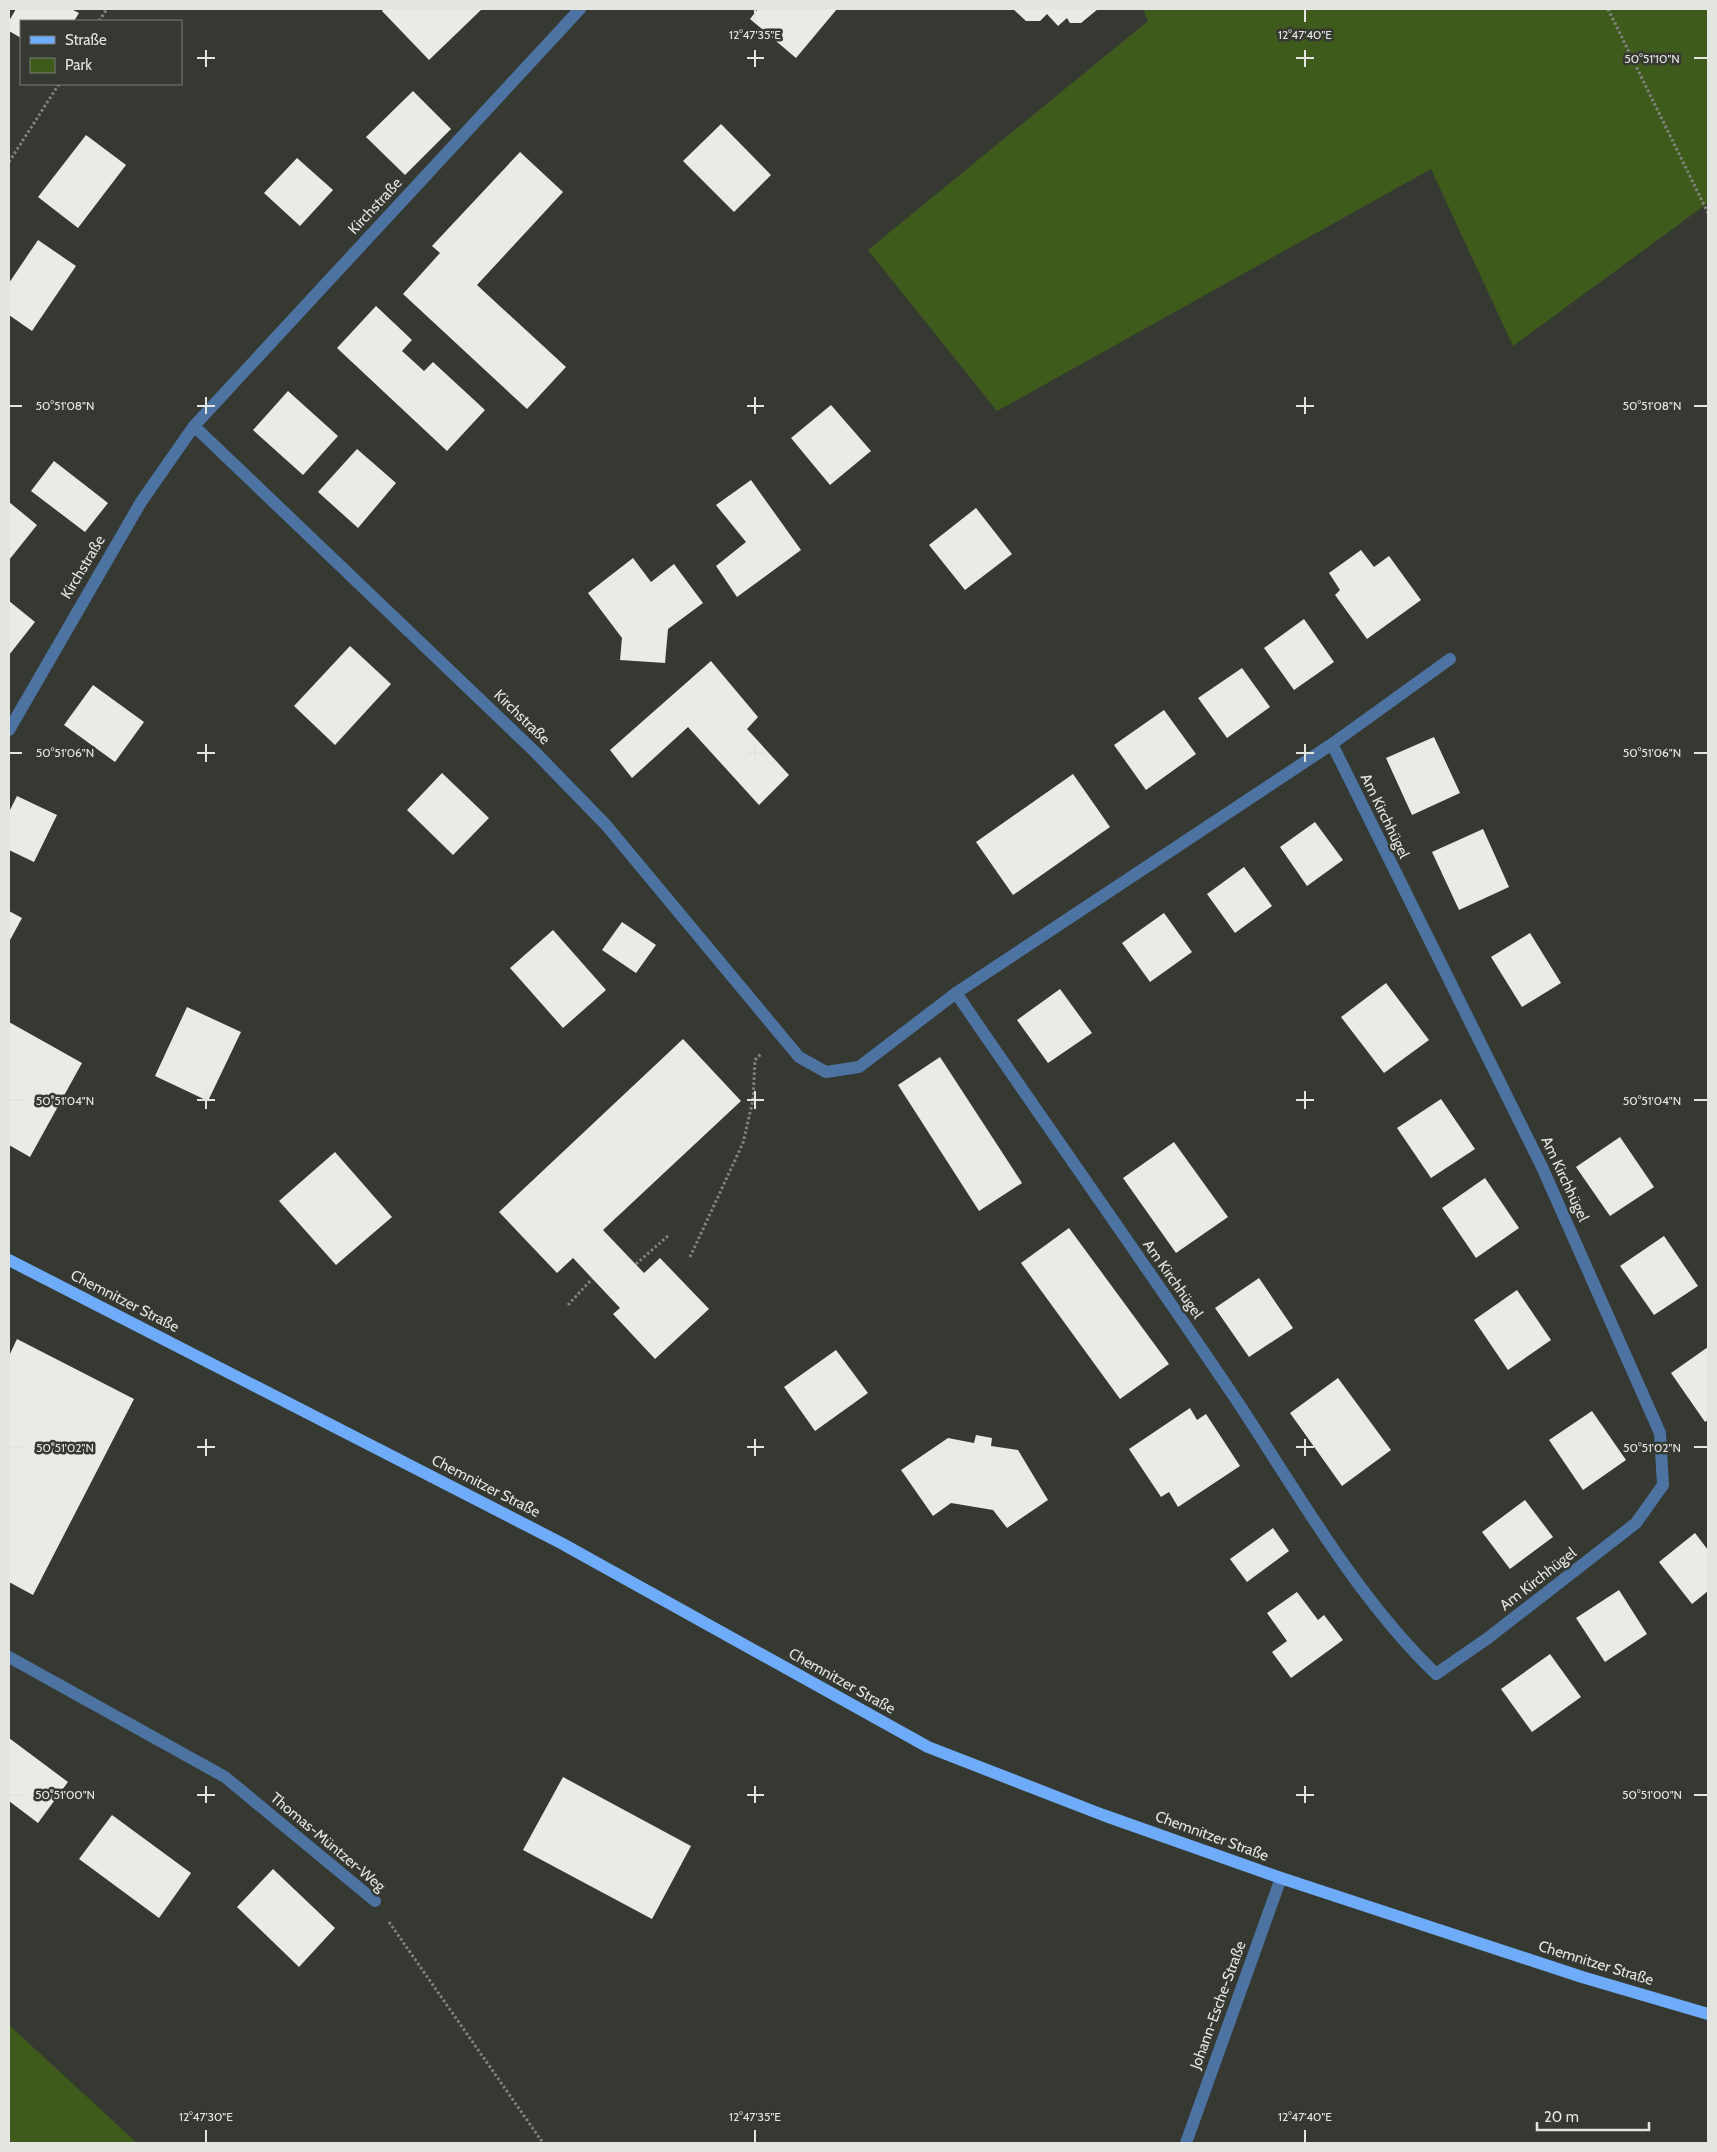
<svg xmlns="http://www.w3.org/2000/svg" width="1717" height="2152" font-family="Cabin,sans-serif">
	<rect width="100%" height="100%" fill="#353932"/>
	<!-- green -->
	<g fill="#3f5b1b">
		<path d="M1143,9H1708V203L1513,346L1431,169L997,411L868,250L1148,21Z"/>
		<path d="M9,2025L137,2143H9Z"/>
	</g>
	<!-- building -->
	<g fill="#e8ece4">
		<path d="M16,9H71L79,13L74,21H21V38L9,31V21Z"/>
		<path d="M384,9H482L429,60L382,11Z"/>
		<path d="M758,9H837L796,58L750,19Z"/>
		<path d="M1013,9H1098L1081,23H1070L1067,18L1058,26L1047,14L1040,21H1026Z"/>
		<path d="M413,91L451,129L405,175L366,137Z"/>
		<path d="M721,124L771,175L734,212L683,161Z"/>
		<path d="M86,135L126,165L78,228L38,197Z"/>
		<path d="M520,152L563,192L477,285L566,367L527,409L403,294L440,253L432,246Z"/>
		<path d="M297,158L333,190L300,226L264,193Z"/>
		<path d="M38,240L76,266L32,331L9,315V283Z"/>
		<path d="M376,306L412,340L402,351L424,371L433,362L485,410L447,451L337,348Z"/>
		<path d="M288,391L338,436L303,475L253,430Z"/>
		<path d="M831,405L871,451L830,485L791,438Z"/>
		<path d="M357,449L396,483L358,528L318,492Z"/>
		<path d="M54,461L108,503L85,532L31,491Z"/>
		<path d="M751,480L801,550L737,597L716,566L746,542L716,505Z"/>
		<path d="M9,502L37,525L9,560Z"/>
		<path d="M976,508L1012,554L965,590L929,545Z"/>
		<path d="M1361,550L1374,567L1389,556L1421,600L1367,639L1335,595L1340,590L1329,573Z"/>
		<path d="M633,558L651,582L674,564L703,603L668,629L665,663L620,660L622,638L588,593Z"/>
		<path d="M9,601L35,622L9,655Z"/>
		<path d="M1304,619L1334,662L1294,690L1264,648Z"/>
		<path d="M350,646L391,684L335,745L294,706Z"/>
		<path d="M711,661L758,717L747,729L789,775L759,805L688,727L632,778L610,750Z"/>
		<path d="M1242,668L1270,707L1227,738L1198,698Z"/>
		<path d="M93,685L144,722L115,762L64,725Z"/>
		<path d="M1164,710L1196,754L1146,790L1114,745Z"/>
		<path d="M1434,737L1460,793L1412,815L1386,758Z"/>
		<path d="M442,773L489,818L453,855L407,810Z"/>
		<path d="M1073,774L1110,827L1013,895L976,842Z"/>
		<path d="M17,796L57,815L34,862L9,850V812Z"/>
		<path d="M1315,822L1343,860L1307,886L1280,847Z"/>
		<path d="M1483,829L1509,887L1459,910L1432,852Z"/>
		<path d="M1244,867L1272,906L1235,933L1207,894Z"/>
		<path d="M9,911L22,918L9,942Z"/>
		<path d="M1164,913L1192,952L1150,982L1122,943Z"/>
		<path d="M622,922L656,945L636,973L602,950Z"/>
		<path d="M553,930L606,990L563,1028L510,968Z"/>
		<path d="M1530,933L1561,983L1522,1007L1491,957Z"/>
		<path d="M1386,983L1429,1040L1384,1073L1341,1017Z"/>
		<path d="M1060,989L1092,1033L1048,1063L1017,1020Z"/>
		<path d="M187,1007L241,1032L208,1101L155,1076Z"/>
		<path d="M9,1022L82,1063L30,1157L9,1145Z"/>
		<path d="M683,1039L741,1101L603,1230L644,1273L660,1258L709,1309L655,1359L613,1314L620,1308L573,1258L557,1273L499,1212Z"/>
		<path d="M940,1057L1022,1183L979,1211L898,1085Z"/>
		<path d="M1441,1099L1475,1149L1431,1178L1397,1128Z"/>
		<path d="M1620,1137L1654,1187L1610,1216L1576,1167Z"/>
		<path d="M1174,1142L1228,1217L1176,1253L1123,1178Z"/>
		<path d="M335,1152L392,1217L336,1265L279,1201Z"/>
		<path d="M1485,1178L1519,1228L1476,1258L1442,1208Z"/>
		<path d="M1069,1228L1169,1364L1120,1399L1021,1263Z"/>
		<path d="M1664,1236L1698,1286L1654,1315L1620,1266Z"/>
		<path d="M1259,1278L1293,1328L1249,1357L1215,1308Z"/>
		<path d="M1517,1290L1551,1340L1508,1370L1474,1320Z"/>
		<path d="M17,1339L134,1399L33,1595L9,1582V1356Z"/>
		<path d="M1708,1347V1420L1705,1422L1671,1373Z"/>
		<path d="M836,1350L868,1393L815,1431L784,1387Z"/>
		<path d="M1338,1378L1391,1450L1342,1486L1290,1413Z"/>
		<path d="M1190,1408L1197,1420L1206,1414L1240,1466L1178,1507L1169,1492L1161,1497L1129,1449Z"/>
		<path d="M1592,1411L1626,1460L1583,1490L1549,1440Z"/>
		<path d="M976,1435L992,1438L991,1446L1018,1450L1048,1500L1007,1528L993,1510L951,1503L933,1516L901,1470L948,1438L974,1443Z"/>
		<path d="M1525,1500L1553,1537L1510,1569L1482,1532Z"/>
		<path d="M1273,1528L1289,1551L1247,1582L1230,1559Z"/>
		<path d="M1695,1533L1708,1550V1591L1692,1604L1659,1562Z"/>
		<path d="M1619,1590L1647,1634L1605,1662L1576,1618Z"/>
		<path d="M1297,1592L1318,1620L1324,1615L1343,1640L1291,1678L1272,1652L1287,1641L1267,1613Z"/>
		<path d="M1550,1654L1581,1697L1532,1732L1501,1689Z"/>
		<path d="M9,1738L68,1782L38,1823L9,1801Z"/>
		<path d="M563,1777L691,1846L652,1919L523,1850Z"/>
		<path d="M112,1815L191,1873L159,1918L79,1859Z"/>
		<path d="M273,1869L335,1928L299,1967L237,1907Z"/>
	</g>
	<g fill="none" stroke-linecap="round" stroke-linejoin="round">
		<!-- path -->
		<g stroke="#81847e" stroke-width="3" stroke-dasharray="2.5 2.5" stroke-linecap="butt">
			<path d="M1608,9L1708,213"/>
			<path d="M99,21L107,9"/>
			<path d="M9,162L59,84"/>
			<path d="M690,1257L743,1143L753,1100L755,1060L762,1053"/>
			<path d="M636,1264L669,1235"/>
			<path d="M568,1305L592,1279"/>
			<path d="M389,1922L543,2143"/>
		</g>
		<!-- minor -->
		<g stroke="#4d73a2" stroke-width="12">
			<path d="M194,426L534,751L606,825L799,1057L826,1072L859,1067L956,993L1332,744L1450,659"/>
			<path d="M9,730L141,502L194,426L580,9"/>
			<path d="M956,993C1049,1129 1145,1264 1237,1401C1298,1493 1356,1597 1436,1674L1488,1638L1636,1523L1663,1485L1660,1433L1542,1167L1332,744"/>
			<path d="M9,1657L225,1777L375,1901"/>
			<path d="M1186,2143L1281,1878"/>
		</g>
		<!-- major -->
		<path stroke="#6eacf9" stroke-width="12" d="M9,1260L561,1543L928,1747L1103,1815L1281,1878L1582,1977L1708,2014"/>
	</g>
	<!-- ticks -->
	<path fill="none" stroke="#e3e5e1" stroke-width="2" d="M755,10V22M1305,10V22M206,50V67M755,50V67M1305,50V67M197,58H215M747,58H764M1296,58H1314M1694,58H1707M206,397V414M755,397V414M1305,397V414M10,406H22M197,406H215M747,406H764M1296,406H1314M1694,406H1707M206,744V762M755,744V762M1305,744V762M10,753H22M197,753H215M747,753H764M1296,753H1314M1694,753H1707M206,1091V1109M755,1091V1109M1305,1091V1109M10,1100H22M197,1100H215M747,1100H764M1296,1100H1314M1694,1100H1707M206,1439V1456M755,1439V1456M1305,1439V1456M10,1447H22M197,1447H215M747,1447H764M1296,1447H1314M1694,1447H1707M206,1786V1803M755,1786V1803M1305,1786V1803M10,1795H22M197,1795H215M747,1795H764M1296,1795H1314M1694,1795H1707M206,2130V2142M755,2130V2142M1305,2130V2142"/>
	<g text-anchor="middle" stroke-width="5" stroke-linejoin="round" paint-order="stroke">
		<!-- street labels -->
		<g font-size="15" fill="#e3e5e1" stroke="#353932">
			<text transform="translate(375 206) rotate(-47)" y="5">Kirchstraße</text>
			<text transform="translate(83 567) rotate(-59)" y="5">Kirchstraße</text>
			<text transform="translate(522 717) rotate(44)" y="5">Kirchstraße</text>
			<text transform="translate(1385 816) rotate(64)" y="5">Am Kirchhügel</text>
			<text transform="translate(1565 1179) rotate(65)" y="5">Am Kirchhügel</text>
			<text transform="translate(1173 1279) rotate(55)" y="5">Am Kirchhügel</text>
			<text transform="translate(125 1301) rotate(27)" y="5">Chemnitzer Straße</text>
			<text transform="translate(486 1486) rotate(27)" y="5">Chemnitzer Straße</text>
			<text transform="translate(1538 1579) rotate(-38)" y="5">Am Kirchhügel</text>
			<text transform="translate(842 1681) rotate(29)" y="5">Chemnitzer Straße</text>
			<text transform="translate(1212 1836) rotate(20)" y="5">Chemnitzer Straße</text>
			<text transform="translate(328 1842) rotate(40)" y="5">Thomas-Müntzer-Weg</text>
			<text transform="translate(1596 1963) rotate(17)" y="5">Chemnitzer Straße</text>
			<text transform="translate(1218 2005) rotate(-70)" y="5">Johann-Esche-Straße</text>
		</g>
	</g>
	<g font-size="12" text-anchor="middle" fill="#e3e5e1" stroke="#353932" stroke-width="5" stroke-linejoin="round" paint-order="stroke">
		<text x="755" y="39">12°47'35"E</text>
		<text x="1305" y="39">12°47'40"E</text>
		<text x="1652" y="63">50°51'10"N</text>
		<text x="65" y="410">50°51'08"N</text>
		<text x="1652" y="410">50°51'08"N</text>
		<text x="65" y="757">50°51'06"N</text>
		<text x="1652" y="757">50°51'06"N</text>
		<text x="65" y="1105">50°51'04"N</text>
		<text x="1652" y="1105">50°51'04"N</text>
		<text x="65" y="1452">50°51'02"N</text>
		<text x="1652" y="1452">50°51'02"N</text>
		<text x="65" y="1799">50°51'00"N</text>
		<text x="1652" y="1799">50°51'00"N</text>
		<text x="206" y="2121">12°47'30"E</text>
		<text x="755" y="2121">12°47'35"E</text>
		<text x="1305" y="2121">12°47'40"E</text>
	</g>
	<!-- border -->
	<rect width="1717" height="2152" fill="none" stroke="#e3e5e1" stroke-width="20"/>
	<!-- legend -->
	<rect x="20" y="20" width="162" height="65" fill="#353932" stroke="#7b7e78"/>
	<rect x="30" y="36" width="25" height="8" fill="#6eacf9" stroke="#7b7e78"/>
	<text x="65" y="45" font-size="15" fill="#e3e5e1">Straße</text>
	<rect x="30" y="58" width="25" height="15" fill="#3f5b1b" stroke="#7b7e78"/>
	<text x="65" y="70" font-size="15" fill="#e3e5e1">Park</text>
	<!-- scale -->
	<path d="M1537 2122v8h112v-8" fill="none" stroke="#e3e5e1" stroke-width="2.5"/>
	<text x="1544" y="2122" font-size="15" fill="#e3e5e1" stroke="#353932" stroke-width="4" paint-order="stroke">20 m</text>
</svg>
